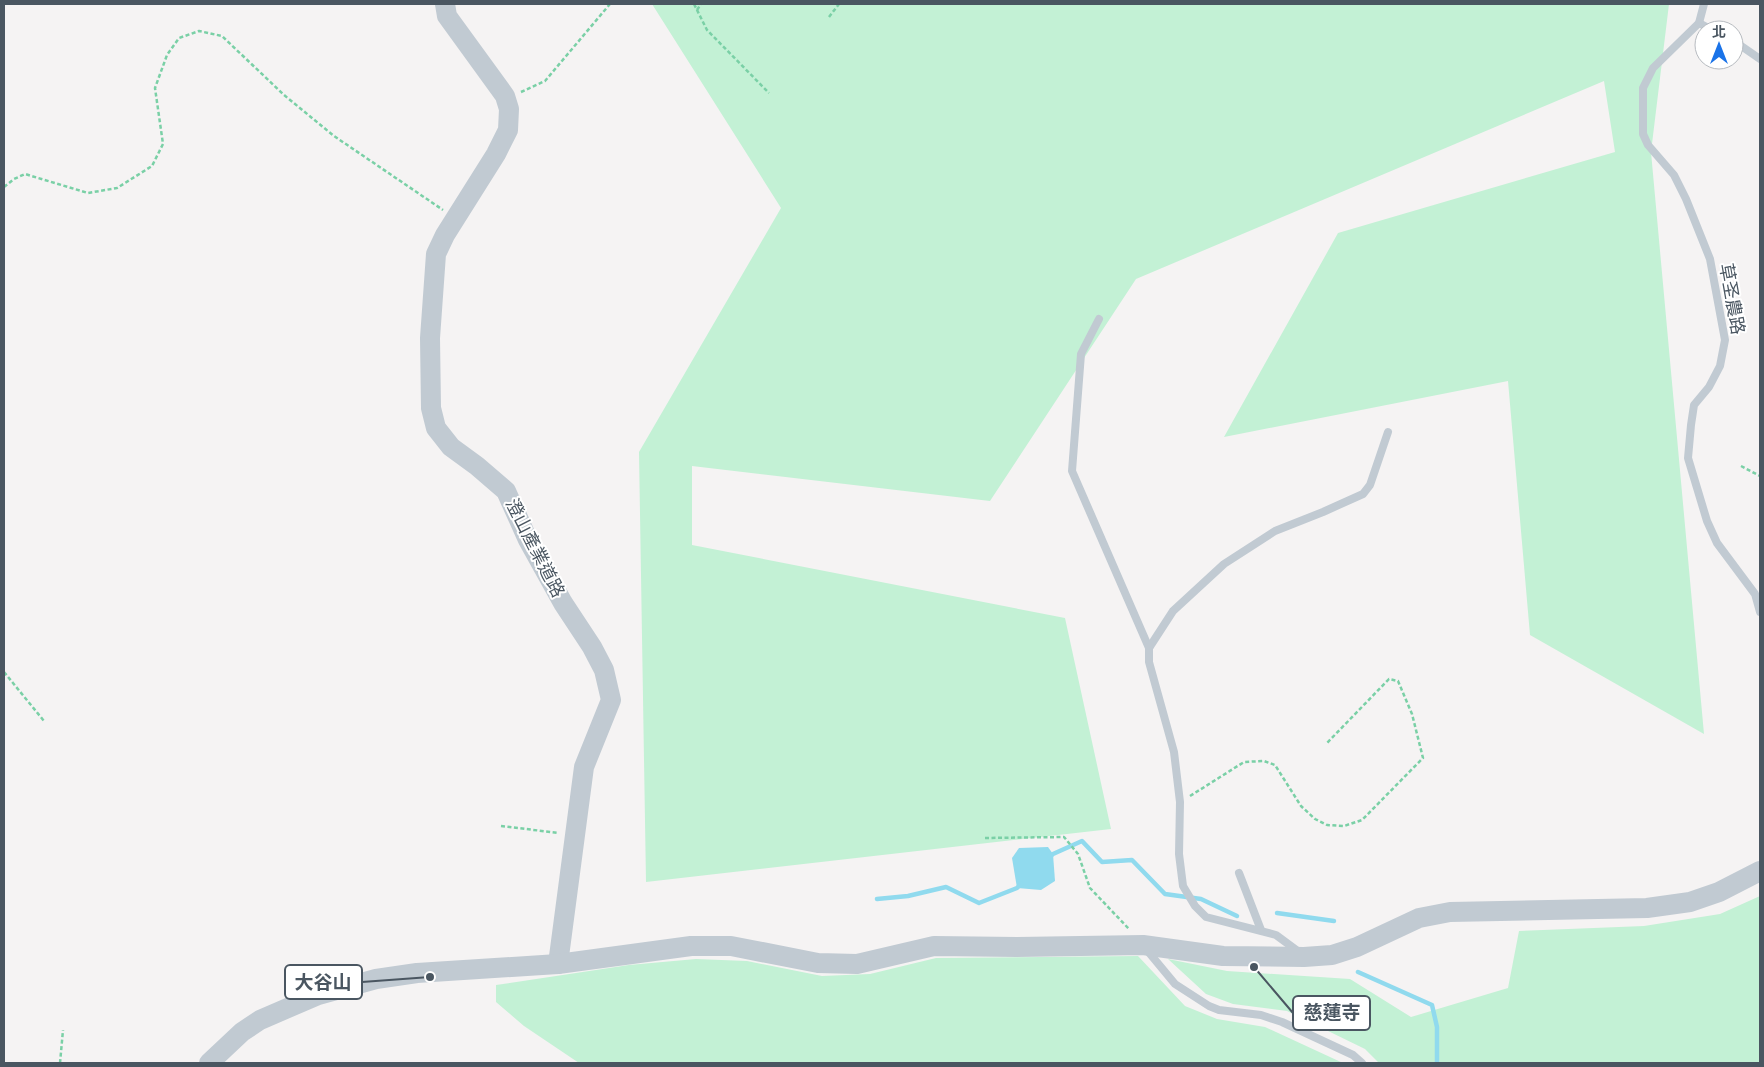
<svg xmlns="http://www.w3.org/2000/svg" width="1764" height="1067" font-family="'Open Sans','Noto Sans TC',sans-serif">
	<rect width="100%" height="100%" fill="#f5f3f3"/>
	<!-- green -->
	<g fill="#c3f1d5">
		<path d="M652,4H1669L1651,152L1704,734L1530,635L1508,381L1224,437L1338,233L1615,152L1604,81L1136,279L990,501L692,466V545L1065,618L1111,829L646,882L639,452L781,208Z"/>
		<path d="M1760,896V1063H1379L1365,1049L1287,1011L1233,1004L1206,994L1168,959L1227,971L1350,979L1411,1017L1508,988L1519,931L1644,926L1720,914Z"/>
		<path d="M1138,956L1185,1006L1217,1019L1265,1027L1343,1063H579L524,1026L496,1002V985L629,965L696,959L747,961L822,976L870,974L936,958Z"/>
	</g>
	<!-- water -->
	<path fill="#90daee" d="M1048,847L1053,854L1055,881L1041,890L1017,888L1012,858L1019,848Z"/>
	<g fill="none" stroke-linecap="round" stroke-linejoin="round">
		<!-- stream -->
		<g stroke="#90daee" stroke-width="4.5">
			<path d="M1049,858L1053,854L1082,841L1102,862L1132,860L1165,894L1201,899L1237,916"/>
			<path d="M877,899L908,896L946,887L979,903L1017,888L1021,884"/>
			<path d="M1277,913L1334,921"/>
			<path d="M1358,972L1432,1005L1437,1027V1063"/>
		</g>
		<!-- path -->
		<g stroke="#7ad0a6" stroke-width="2.5" stroke-dasharray="4 2.5" stroke-linecap="butt">
			<path d="M694,4L707,30L769,93"/>
			<path d="M697,10L701,4"/>
			<path d="M829,17L839,4"/>
			<path d="M521,92L545,81L610,4"/>
			<path d="M4,187L14,179L25,174L88,193L117,188L152,166L163,144L155,88L167,55L179,38L199,31L222,36L284,95L334,136L443,210"/>
			<path d="M1741,466L1760,476"/>
			<path d="M4,672L44,721"/>
			<path d="M1190,796L1244,762L1264,761L1275,765L1301,806L1315,819L1327,825L1344,826L1362,820L1423,758L1412,714L1398,681L1389,679L1326,744"/>
			<path d="M501,826L559,833"/>
			<path d="M985,838L1064,837L1078,854L1090,888L1129,929"/>
			<path d="M60,1063L63,1030"/>
		</g>
		<!-- service -->
		<g stroke="#c1cad2" stroke-width="8">
			<path d="M1704,4L1699,23L1653,68L1643,88V134L1648,145L1674,175L1686,199L1710,259L1725,340L1720,366L1709,387L1694,405L1691,425L1688,458L1707,521L1717,543L1755,594L1760,612"/>
			<path d="M1699,23L1712,30"/>
			<path d="M1734,41L1760,59"/>
			<path d="M1099,319L1081,354L1072,471L1149,648"/>
			<path d="M1239,873L1261,930"/>
			<path d="M1146,949L1175,984L1209,1006L1219,1010L1261,1015L1282,1022L1353,1055L1362,1063"/>
			<path d="M1299,952L1276,935L1206,917L1195,906L1183,886L1179,854L1180,802L1174,752L1149,662V648L1173,611L1224,564L1275,531L1323,512L1363,494L1370,485L1388,432"/>
		</g>
		<!-- tertiary -->
		<g stroke="#c1cad2" stroke-width="20">
			<path d="M445,4L447,16L505,96L509,109L508,130L496,154L445,235L436,254L430,338L431,408L436,428L451,447L477,466L506,491L528,540L563,603L592,647L604,670L611,700L584,767L558,964"/>
			<path d="M209,1063L242,1032L260,1020L318,995L376,979L417,973L558,964L691,946H731L818,963L857,964L934,946L1017,947L1143,945L1223,956L1304,957L1332,955L1357,947L1419,918L1450,912L1647,908L1690,902L1719,892L1760,871"/>
		</g>
	</g>
	<g text-anchor="middle" stroke-width="4" stroke-linejoin="round" paint-order="stroke">
		<!-- street labels -->
		<g font-size="18" fill="#4a5661" stroke="#fff">
			<text transform="translate(1732 299) rotate(80)" y="6">草圣農路</text>
			<text transform="translate(535 548) rotate(63)" y="6">澄山產業道路</text>
		</g>
	</g>
	<!-- callouts -->
	<path fill="none" stroke="#4a5661" stroke-width="2" d="M430 977L362 982M1254 967L1293 1013"/>
	<g fill="#4a5661" stroke="#fff" stroke-width="2">
		<circle cx="430" cy="977" r="5"/>
		<circle cx="1254" cy="967" r="5"/>
	</g>
	<g fill="#fff" stroke="#4a5661" stroke-width="2">
		<rect x="285" y="965" width="77" height="34" rx="5"/>
		<rect x="1293" y="996" width="77" height="34" rx="5"/>
	</g>
	<g font-size="19" text-anchor="middle" font-weight="bold" fill="#4a5661">
		<text x="323" y="989">大谷山</text>
		<text x="1332" y="1019">慈蓮寺</text>
	</g>
	<!-- border -->
	<rect width="1764" height="1067" fill="none" stroke="#4a5661" stroke-width="10"/>
	<!-- north arrow -->
	<g transform="translate(1719 45)"><circle r="24" fill="#ffffff" stroke="#b7bbc0"/>
	<path d="M0-4L9 19L0 12L-9 19Z" fill="#1a73e8"/>
	<text y="-8" font-size="14" font-weight="bold" text-anchor="middle" fill="#4a5661">北</text>
	</g>
</svg>
